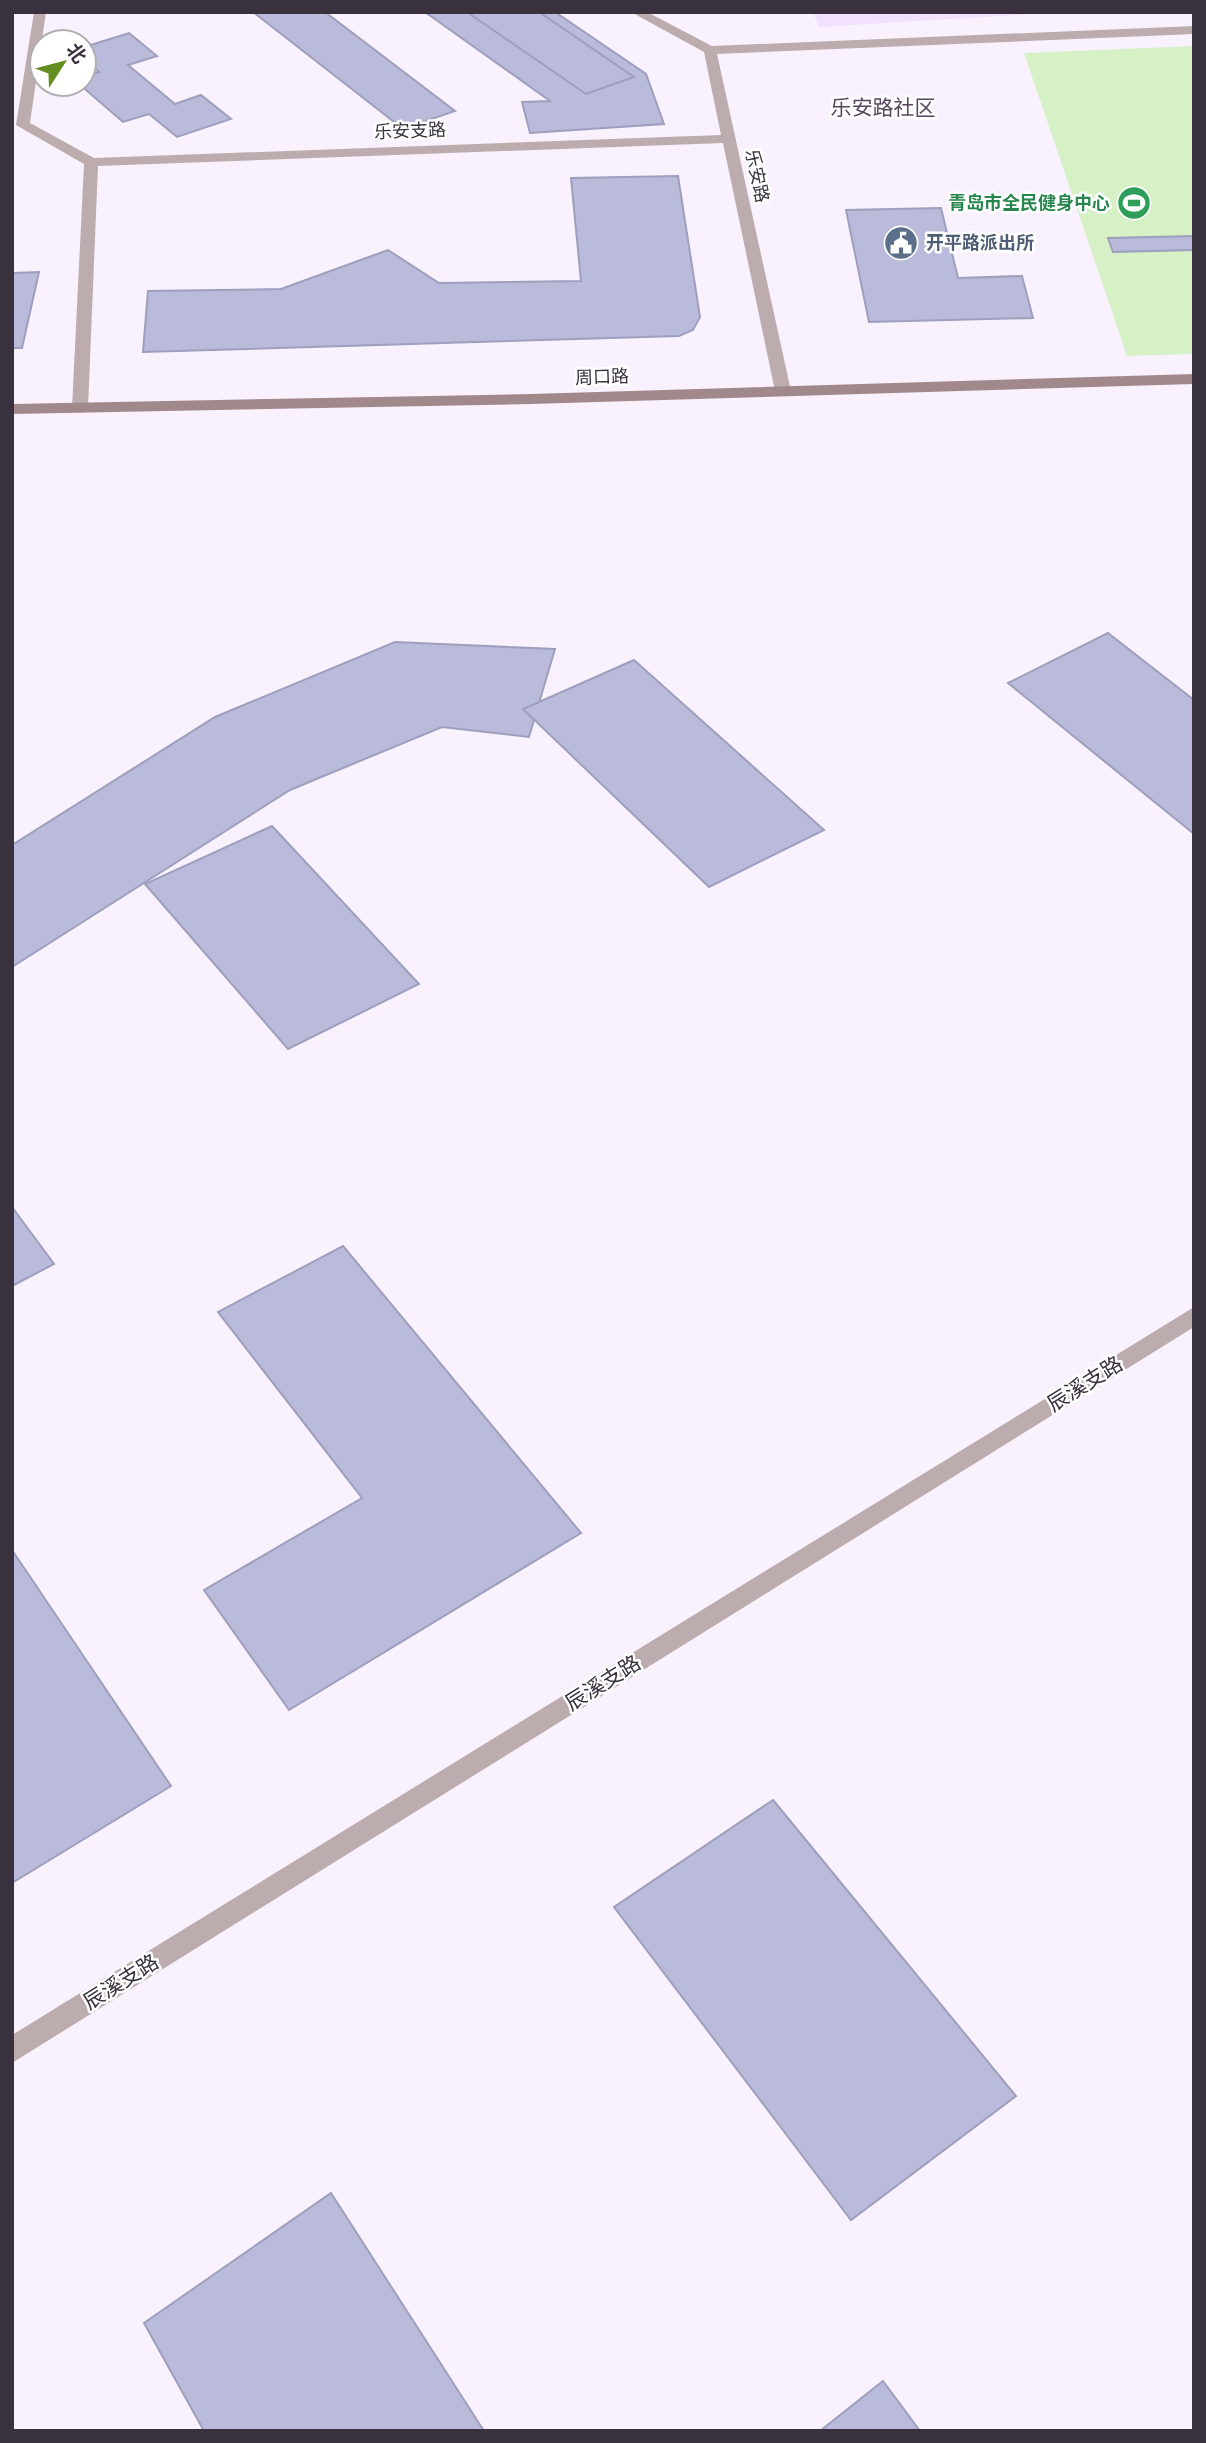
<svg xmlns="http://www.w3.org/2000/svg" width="1206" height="2443" font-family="'Space Grotesk','Noto Sans SC',sans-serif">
	<rect width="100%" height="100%" fill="#f9f2fe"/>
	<!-- built -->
	<path fill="#f2e1fe" d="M813,12H1050V13L819,27Z"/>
	<!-- green -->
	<path fill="#d7f1c7" d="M1194,46V354L1127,356L1024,53Z"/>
	<!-- building -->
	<g fill="#babada" stroke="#9e9ebd" stroke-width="2">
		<path d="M253,12H325L455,111L403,129Z"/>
		<path d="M425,12H555L646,74L664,124L530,133L522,102L550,101Z"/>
		<path d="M467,12H539L634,77L586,94Z"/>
		<path d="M129,33L157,56L128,65L175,104L201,95L231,119L177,137L149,114L123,122L79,84H84V76L99,72L84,59V47Z"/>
		<path d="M678,176L700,317L693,330L679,336L143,352L148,291L281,289L388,250L439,283L581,281L571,178Z"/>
		<path d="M941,208L958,278L1022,276L1033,318L869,322L846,210Z"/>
		<path d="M1194,236V250L1113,252L1108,238Z"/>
		<path d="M39,272L22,348H12V273Z"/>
		<path d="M1108,633L1194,700V834L1008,683Z"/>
		<path d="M395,642L555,649L529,737L442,727L290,790L12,967V845L215,717Z"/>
		<path d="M634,660L824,830L709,887L523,709Z"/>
		<path d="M272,826L419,984L288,1049L145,884Z"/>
		<path d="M12,1207L54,1264L12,1286Z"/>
		<path d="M343,1246L581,1533L289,1710L204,1590L362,1498L218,1312Z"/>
		<path d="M12,1550L171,1786L12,1883Z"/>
		<path d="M773,1800L1016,2096L851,2220L614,1907Z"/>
		<path d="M331,2193L484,2431H204L144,2323Z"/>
		<path d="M883,2381L920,2431H820Z"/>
	</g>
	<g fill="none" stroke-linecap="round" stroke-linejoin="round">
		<!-- street -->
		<g fill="#bdacad" fill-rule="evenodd">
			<path d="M34,12H46L30,123L94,158L721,135L704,52L631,12H647L712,46L1194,26V34L717,54L791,391L783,396L775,391L723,143L98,166L88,408L80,413L72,408L84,164L16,125Z"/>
			<path d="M1194,1307V1327L12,2063V2035Z"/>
		</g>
		<!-- secondary -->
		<path fill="#a1898b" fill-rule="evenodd" d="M1194,374V384L531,404L12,414V404L531,394Z"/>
	</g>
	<!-- icons -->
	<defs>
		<g id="stadium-disc" transform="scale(1.75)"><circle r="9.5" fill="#2e9e5b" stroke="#fff"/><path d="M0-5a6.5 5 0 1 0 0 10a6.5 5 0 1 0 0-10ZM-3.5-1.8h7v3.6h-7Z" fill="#fff"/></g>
		<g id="civic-disc" transform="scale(1.75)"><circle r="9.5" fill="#5c6f8a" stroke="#fff"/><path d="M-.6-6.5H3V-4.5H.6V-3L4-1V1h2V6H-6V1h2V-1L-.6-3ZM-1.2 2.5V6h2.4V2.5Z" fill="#fff"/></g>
	</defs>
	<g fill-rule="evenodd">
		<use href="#stadium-disc" x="1134" y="203"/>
		<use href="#civic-disc" x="901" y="243"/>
	</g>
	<g text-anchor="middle" stroke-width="5" stroke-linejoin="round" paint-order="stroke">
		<!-- far-street labels -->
		<g font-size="18" fill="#39323e" stroke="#fff">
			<text transform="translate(410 131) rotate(-2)" y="6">乐安支路</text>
			<text transform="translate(757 176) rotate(78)" y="6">乐安路</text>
			<text transform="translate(602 377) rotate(-2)" y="6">周口路</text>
		</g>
		<!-- far-leisure labels -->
		<g font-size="18" font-weight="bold" fill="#27864d" stroke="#fff" text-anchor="end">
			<text x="1110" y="209">青岛市全民健身中心</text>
		</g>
		<!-- far-service labels -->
		<g font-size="18" font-weight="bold" fill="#4e5e75" stroke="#fff" text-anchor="start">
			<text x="926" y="249">开平路派出所</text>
		</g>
		<!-- far-quarter labels -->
		<g font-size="21" fill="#56475f" stroke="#fff">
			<text x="883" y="115">乐安路社区</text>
		</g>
		<!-- street labels -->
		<g font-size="21" fill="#39323e" stroke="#fff">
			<text transform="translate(1085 1384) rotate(-32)" y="7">辰溪支路</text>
			<text transform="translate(603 1683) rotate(-32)" y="7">辰溪支路</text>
			<text transform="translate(121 1982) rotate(-32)" y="7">辰溪支路</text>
		</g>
	</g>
	<!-- border -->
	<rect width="1206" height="2443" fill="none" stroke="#39323e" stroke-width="28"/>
	<!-- north arrow -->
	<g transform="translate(63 63) rotate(54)"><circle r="33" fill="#ffffff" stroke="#b0adb2" stroke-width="2"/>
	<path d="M0-5L12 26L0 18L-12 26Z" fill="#638e1f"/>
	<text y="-10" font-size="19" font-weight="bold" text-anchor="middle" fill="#39323e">北</text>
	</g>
</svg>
